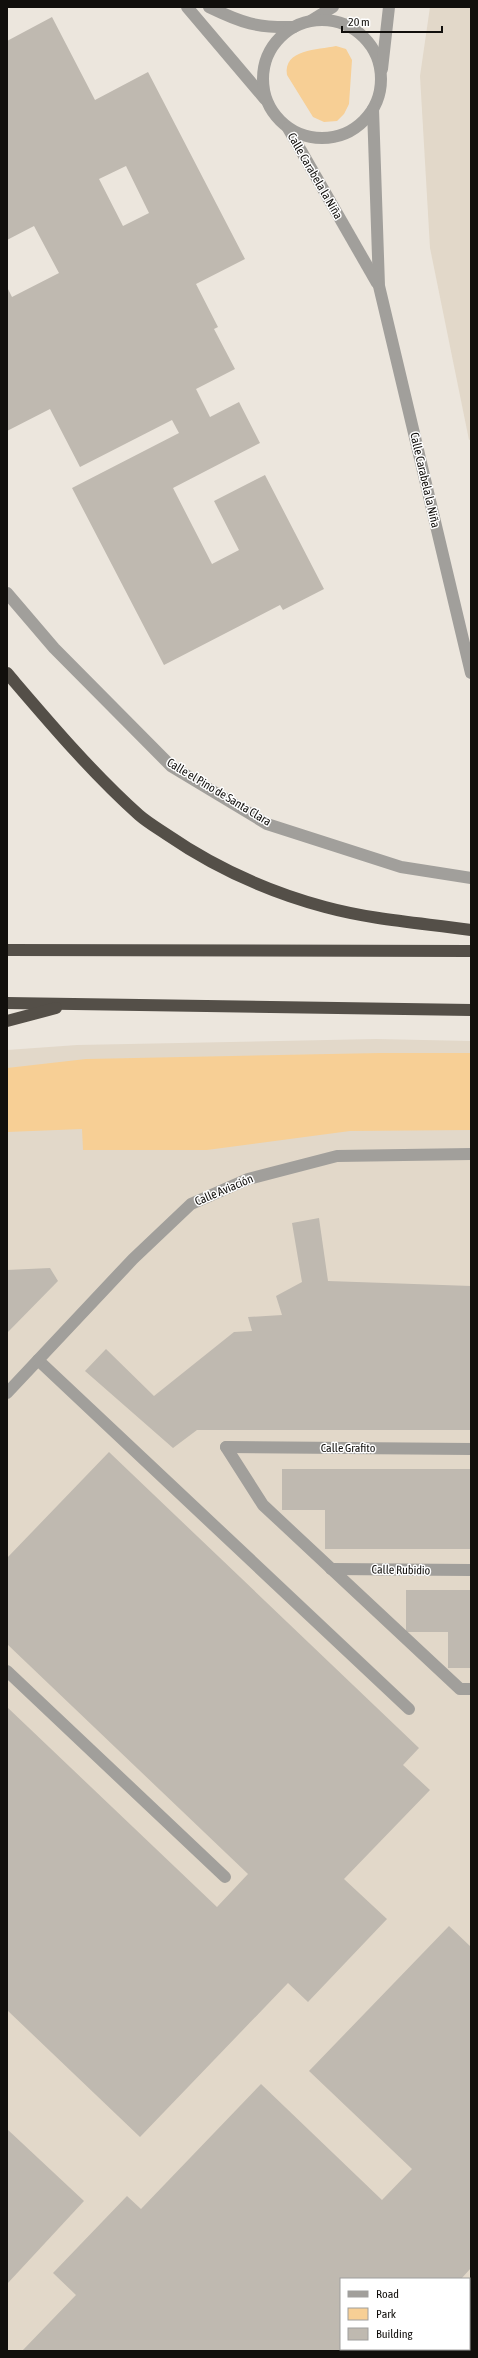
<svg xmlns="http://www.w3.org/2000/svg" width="478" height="2358" font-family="'Asap Condensed',sans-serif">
	<rect width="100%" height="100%" fill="#ece6dd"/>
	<!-- built -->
	<g fill="#e2d8c9" fill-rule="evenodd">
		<path d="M430,7H471V439L469,440L430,248L420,76Z"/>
		<path d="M376,1039L471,1041V2351H7V1050L77,1045ZM341,2279H469V2349H341Z"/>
	</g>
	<!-- green -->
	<g fill="#f7cf95">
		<path d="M336,46L346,49L352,60L349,104L344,114L337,121L324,122L313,117L287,75C283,49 318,50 336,46Z"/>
		<path d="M380,1053H471V1130L350,1131L207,1150H83L82,1129L7,1132V1068L86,1059Z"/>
	</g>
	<!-- building -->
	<g fill="#bfb9b0" fill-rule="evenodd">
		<path d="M52,17L95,100L148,72L245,259L196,284L218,327L214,329L235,369L196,389L210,417L239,402L260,443L173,488L212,564L239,550L214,501L265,475L324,589L283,610L280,605L164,665L72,488L179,433L172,420L80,467L50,409L7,431V287L12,297L59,273L34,226L7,240V41ZM126,166L149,213L123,226L99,179Z"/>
		<path d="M319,1218L328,1281L471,1286V1430H197L173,1448L85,1371L106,1349L154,1396L234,1332L252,1331L248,1317L282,1315L276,1296L302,1282L292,1223Z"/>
		<path d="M50,1268L58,1281L7,1333V1270Z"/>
		<path d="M109,1452L419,1748L403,1765L430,1790L344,1879L387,1919L308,2002L288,1983L140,2137L7,2010V1707L217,1907L248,1874L7,1644V1558Z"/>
		<path d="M282,1469H471V1549H325V1510H282Z"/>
		<path d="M406,1590H471V1668H448V1632H406Z"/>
		<path d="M449,1926L471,1947V2268L461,2279H341V2349H469V2299L471,2300V2351H22L76,2295L53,2273L127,2196L141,2209L261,2084L382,2200L412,2169L309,2071Z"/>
		<path d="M7,2129L84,2201L7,2284Z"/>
	</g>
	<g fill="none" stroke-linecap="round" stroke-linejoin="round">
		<!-- minor -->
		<g stroke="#a19f9b" stroke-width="12">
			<path d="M187,7L265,99"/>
			<path d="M209,7C242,23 257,28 294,27"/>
			<path d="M312,20L333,7"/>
			<circle cx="322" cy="79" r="59"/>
			<path d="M382,69L389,7"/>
			<path d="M373,109L379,286L471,673"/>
			<path d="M288,128L377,283"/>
			<path d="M7,593L54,648L171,766L267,824L401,867L471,878"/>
			<path d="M38,1360L409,1709"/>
			<path d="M7,1393L133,1259L191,1204L248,1179L337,1156L471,1154"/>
			<path d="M226,1447L263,1505L460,1689H471"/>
			<path d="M226,1447L471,1449"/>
			<path d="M331,1569L471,1570"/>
			<path d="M7,1671L225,1877"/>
		</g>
		<!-- highway -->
		<g stroke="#544f48" stroke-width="12">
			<path d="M7,673C49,722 91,772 139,815C147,822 157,828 166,834C214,867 269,892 325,907C373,920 422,923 471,930"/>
			<path d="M7,950L471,951"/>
			<path d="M7,1003L471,1010"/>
			<path d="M7,1021L56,1008"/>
		</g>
	</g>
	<g text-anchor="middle" stroke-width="3" stroke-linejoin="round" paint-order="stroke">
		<!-- street labels -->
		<g font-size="12" fill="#110f0c" stroke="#fff">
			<text transform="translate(315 176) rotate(60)" y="4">Calle Carabela la Niña</text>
			<text transform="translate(425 480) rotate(77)" y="4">Calle Carabela la Niña</text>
			<text transform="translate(219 792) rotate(31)" y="4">Calle el Pino de Santa Clara</text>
			<text transform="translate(224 1190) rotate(-23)" y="4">Calle Aviación</text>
			<text x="348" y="1452">Calle Grafito</text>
			<text transform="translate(401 1570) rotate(1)" y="4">Calle Rubidio</text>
		</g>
	</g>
	<!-- border -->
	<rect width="478" height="2358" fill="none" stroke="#110f0c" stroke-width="16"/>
	<!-- legend -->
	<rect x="340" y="2278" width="130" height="72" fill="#ffffff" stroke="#a09f9e"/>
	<rect x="348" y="2291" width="20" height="6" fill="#a19f9b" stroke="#a09f9e"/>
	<text x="376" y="2298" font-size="12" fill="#110f0c">Road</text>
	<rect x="348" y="2308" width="20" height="12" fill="#f7cf95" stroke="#a09f9e"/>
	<text x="376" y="2318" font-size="12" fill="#110f0c">Park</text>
	<rect x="348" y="2328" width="20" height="12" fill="#bfb9b0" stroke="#a09f9e"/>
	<text x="376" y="2338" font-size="12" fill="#110f0c">Building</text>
	<!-- scale -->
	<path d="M342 26v6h100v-6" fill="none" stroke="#110f0c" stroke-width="2"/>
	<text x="348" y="26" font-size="12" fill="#110f0c" stroke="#ffffff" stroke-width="3" paint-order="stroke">20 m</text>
</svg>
